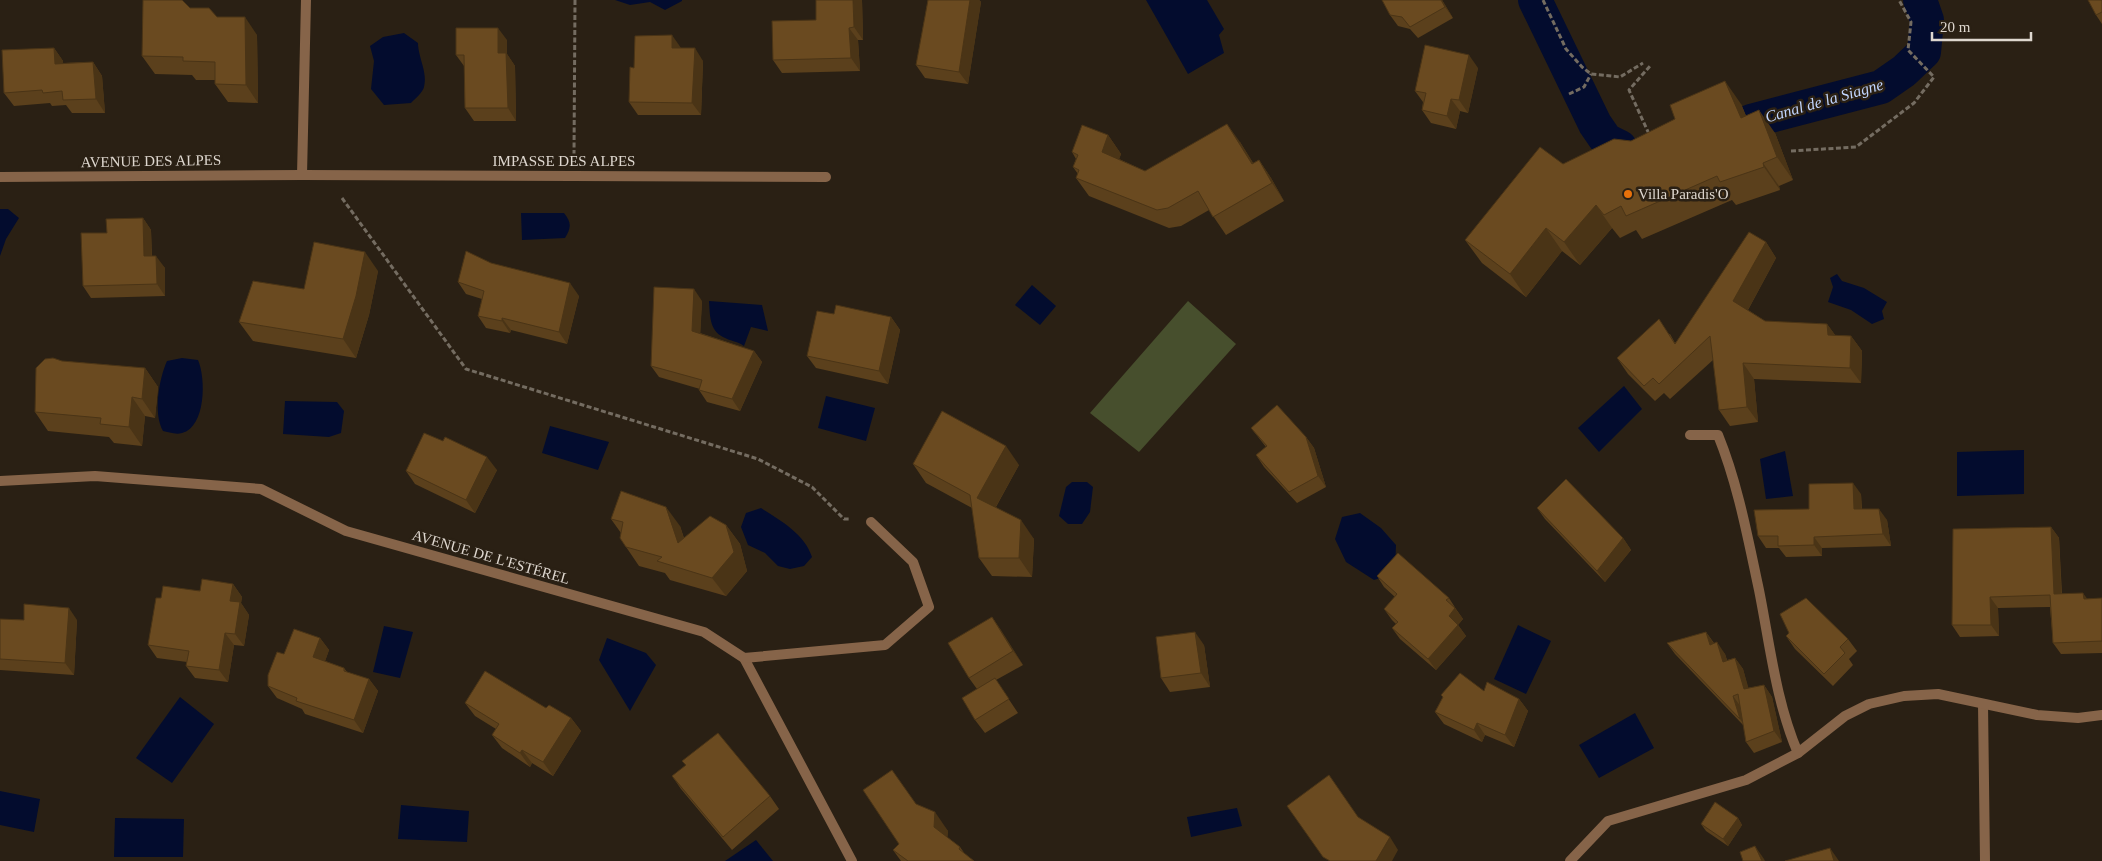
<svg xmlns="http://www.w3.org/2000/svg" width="2102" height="861" font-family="'Times New Roman',serif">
	<rect width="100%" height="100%" fill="#2a2014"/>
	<!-- green -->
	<path fill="#474f2d" d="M1188,301L1236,344L1139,452L1090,413Z"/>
	<!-- water -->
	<g fill="#030c2e">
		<path d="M615,0H682V1L665,10L650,2L630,5Z"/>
		<path d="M1146,0H1207L1224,29L1219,35L1224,53L1188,74Z"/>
		<path d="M404,33L418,43C418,57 428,73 424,87C423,92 415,99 411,103L384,105L371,89L374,61L370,46L383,37Z"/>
		<path d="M0,209H8L19,218L6,239L0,256Z"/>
		<path d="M521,213H564C572,223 571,228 565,238L522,240Z"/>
		<path d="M1837,274L1842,281L1864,288L1887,302L1882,311L1884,319L1872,324L1851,310L1828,302L1833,287L1830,278Z"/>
		<path d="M1032,285L1056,306L1040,325L1015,305Z"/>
		<path d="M709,301L762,305L768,331L751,327L744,346C737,341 730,341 723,337C709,330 710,314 709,301Z"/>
		<path d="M182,358L198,360C206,378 206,427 182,433C176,435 168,432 163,431C153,413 159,379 167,361Z"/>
		<path d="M1624,386L1642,409L1599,452L1578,428Z"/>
		<path d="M826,396L875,408L866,441L818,428Z"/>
		<path d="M285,401L337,402L344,411L341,433L329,437L283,434Z"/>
		<path d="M550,426L609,442L598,470L542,453Z"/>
		<path d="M2024,450V494L1957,496V452Z"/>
		<path d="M1785,451L1793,496L1766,499L1760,459Z"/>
		<path d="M1072,482H1087L1093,487L1090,512L1082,524H1068L1059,516L1066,487Z"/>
		<path d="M761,508C780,520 805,534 812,557L804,566L790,569L778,566L765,553L748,545L741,527L746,513Z"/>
		<path d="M1360,513L1381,528L1396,545C1395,567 1397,574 1374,580L1346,562L1335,539L1342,517Z"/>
		<path d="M1518,625L1551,641L1526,694L1494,679Z"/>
		<path d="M384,626L413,632L400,678L373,672Z"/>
		<path d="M607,638L646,653L656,665L630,711L599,660Z"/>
		<path d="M180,697L214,724L172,783L136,758Z"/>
		<path d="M1635,713L1654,748L1599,778L1579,745Z"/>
		<path d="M0,791L40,799L34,832L0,825Z"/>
		<path d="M401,805L469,811L467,842L398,839Z"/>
		<path d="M1237,808L1242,826L1191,837L1187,817Z"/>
		<path d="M115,818L184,819L183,857H114Z"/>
		<path d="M756,840L773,861H725Z"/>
	</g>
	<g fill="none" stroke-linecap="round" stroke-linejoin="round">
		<!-- canal -->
		<g stroke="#030c2e" stroke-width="34">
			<path d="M1535,0L1595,124L1606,140L1620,147"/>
			<path d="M1751,121L1881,87L1904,71L1924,52L1927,20L1920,0"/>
		</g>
		<!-- path -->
		<g stroke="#746c61" stroke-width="3" stroke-dasharray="5 2.5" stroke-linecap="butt">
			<path d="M1543,0L1566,49L1582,67L1591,74L1620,77L1643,63"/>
			<path d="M1569,94L1584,87L1591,74"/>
			<path d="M1649,134L1629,90L1650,66"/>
			<path d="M1791,151L1856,147L1914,103L1934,77L1908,50L1911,22L1899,0"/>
			<path d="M574,155L575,0"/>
			<path d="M342,198L466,369L758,459L812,487L844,519H849"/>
		</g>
		<!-- lane -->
		<g stroke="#866449" stroke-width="10">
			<path d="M302,175L306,0"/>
			<path d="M1690,435H1718C1738,484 1748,539 1759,590C1770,645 1776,702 1798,753"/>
			<path d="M1983,704L1985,861"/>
		</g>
		<!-- street -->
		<g stroke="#866449" stroke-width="10">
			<path d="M0,177L302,175L826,177"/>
			<path d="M0,481L95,476L261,489L346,531L704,632L744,658L852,861"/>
			<path d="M744,658L885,645L929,607L913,562L871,522"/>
			<path d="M1570,861L1608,821L1746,780L1798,753L1845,716L1869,704L1904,696L1938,694L2037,715L2078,718L2102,715"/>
		</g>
	</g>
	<!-- wall -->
	<g fill="#5b401c">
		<path d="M862,0L863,40H858L860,71L782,73L773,60L816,20Z"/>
		<path d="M928,0H979L981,2L968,84L925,78L916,65Z"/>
		<path d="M1442,0L1453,18L1418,38L1410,29L1398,26L1390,15Z"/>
		<path d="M2102,0V24L2096,15Z"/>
		<path d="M190,8L217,17L257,35L258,103L228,102L215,84V80H196L192,75L155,74L142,56Z"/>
		<path d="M507,40V54L515,66L516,121H474L465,108L464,66L456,55Z"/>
		<path d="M54,48L63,61V63L93,62L102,76L105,113H72L66,105L52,106L50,103L14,106L4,93Z"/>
		<path d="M681,48L703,61L701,115H638L629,102L634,68Z"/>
		<path d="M1478,68L1468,113L1460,111L1456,129L1431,123L1422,110L1423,102L1415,91Z"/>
		<path d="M1741,104L1746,116L1775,133L1793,180L1779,186L1780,190L1736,205L1732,200L1642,239L1636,230L1620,238L1612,228L1580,265L1562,251L1526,297L1482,263L1465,240L1563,164Z"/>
		<path d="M1108,135L1121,154L1119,159L1145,171L1240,142L1253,163L1259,160L1271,178L1284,201L1226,235L1209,210L1181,226L1169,228L1089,196L1076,178L1078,174L1073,167L1076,159L1072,152Z"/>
		<path d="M143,218L151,230L152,256L165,268V296L91,298L83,286L107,233Z"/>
		<path d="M1766,242L1776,258L1748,310L1765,321L1827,324L1835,335L1851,336L1862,351L1861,383L1754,379L1758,422L1730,426L1719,410L1713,360L1670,399L1664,393L1655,401L1628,374L1617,358L1670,334L1675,343Z"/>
		<path d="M491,263L579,296L567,344L511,330L510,333L486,328L478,316L482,299L466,294L458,282Z"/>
		<path d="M378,271L369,315L356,358L253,341L239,322L304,289Z"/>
		<path d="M702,301L700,333L754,351L762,362L740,411L707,402L699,390L700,389L659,377L651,366Z"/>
		<path d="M834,314L891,317L900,330L888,384L816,368L807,356Z"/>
		<path d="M62,361L145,368L158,387L155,418L145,416L142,446L114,443L109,437L48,431L35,412Z"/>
		<path d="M1251,428L1306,437L1314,448L1326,487L1297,503L1264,467L1256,455L1266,447Z"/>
		<path d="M913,464L1019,465L996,507L1034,539L1032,577L992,576L979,558L972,508L926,483Z"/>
		<path d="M497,470L475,513L415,484L406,471Z"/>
		<path d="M1861,494L1862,509L1887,520L1891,546L1822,548V556L1786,557L1779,548H1766L1758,536L1809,509Z"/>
		<path d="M1537,508L1623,538L1631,550L1605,582L1545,519Z"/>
		<path d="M611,519L680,526L684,538L726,525L740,544L747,571L726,596L670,580L665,573L639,566L620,538L621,533Z"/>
		<path d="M2051,527L2059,538L2062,594L2087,599L2102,598V653L2061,654L2053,643L2050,607L1998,608L1999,636L1960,637L1952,625Z"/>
		<path d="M1377,576L1449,598L1456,609L1463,619L1458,625L1466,636L1436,670L1400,639L1392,628L1396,624L1392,620L1384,609L1395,597L1384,587Z"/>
		<path d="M233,584L242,597L241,603L249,615L244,646L234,645L228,682L195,678L186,666L187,662L157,658L148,645L161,598Z"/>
		<path d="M992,617L1023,665L996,680L1018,713L985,733L975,720L977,689L969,678Z"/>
		<path d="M0,619L24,620H77L74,675L0,670Z"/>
		<path d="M1706,632L1714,643L1725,654L1727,660L1735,658L1743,669L1748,688L1764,685L1772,697L1782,742L1754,753L1746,742L1744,726L1675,654L1667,643Z"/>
		<path d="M1786,636L1848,639L1857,651L1849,659L1853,665L1833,686L1795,649Z"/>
		<path d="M320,638L329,650L325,661L344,668L347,672L369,679L378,691L363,733L305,714L302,709L277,698L268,686L284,654Z"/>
		<path d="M1204,645L1210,687L1170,692L1161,678Z"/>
		<path d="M1484,691L1519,699L1528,711L1514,747L1485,735L1482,742L1444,724L1435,712L1443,697L1441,695Z"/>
		<path d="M465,703L546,708L571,718L581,731L553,776L532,763L530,767L502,748L492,735L496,729L475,716Z"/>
		<path d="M682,761L770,796L779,809L732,850L681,789L672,776L686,766Z"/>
		<path d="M916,804L948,831L947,837L960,847L965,854L974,861H901L893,850L899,844Z"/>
		<path d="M1738,818L1742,825L1728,846L1706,831L1701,824Z"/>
	</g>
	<!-- shaded-wall -->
	<g fill="#4a3416">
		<path d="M853,0H862L863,40L854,27Z"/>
		<path d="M970,0H979L981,2L968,84L959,72Z"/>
		<path d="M1441,0H1442L1453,18L1445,7Z"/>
		<path d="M245,17L257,35L258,103L246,85Z"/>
		<path d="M498,28L507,40V54L515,66L516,121L508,108L498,53Z"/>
		<path d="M849,28L858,40L860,71L851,58Z"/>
		<path d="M672,35L681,48V60L672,48Z"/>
		<path d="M54,48L63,61L64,77L55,64Z"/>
		<path d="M695,48L703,61L701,115L692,103Z"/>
		<path d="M1469,55L1478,68L1468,113L1459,100Z"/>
		<path d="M93,62L102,76L105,113L96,99Z"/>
		<path d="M1725,81L1741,104L1757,141L1741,118Z"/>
		<path d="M1451,99L1460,111L1456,129L1447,116Z"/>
		<path d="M1759,110L1775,133L1793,180L1777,157Z"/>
		<path d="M1227,124L1240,142L1265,182L1252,164Z"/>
		<path d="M1108,135L1121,154L1115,171L1102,152Z"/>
		<path d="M1259,160L1271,178L1284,201L1272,183Z"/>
		<path d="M1763,163L1779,186L1780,190L1764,167Z"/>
		<path d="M1596,205L1612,228L1580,265L1564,242Z"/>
		<path d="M143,218L151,230L152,268L144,256Z"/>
		<path d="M1546,228L1562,251L1526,297L1510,274Z"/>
		<path d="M1766,242L1776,258L1744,317L1733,301Z"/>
		<path d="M365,252L378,271L369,315L356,358L343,339Z"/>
		<path d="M156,256L165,268V296L157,284Z"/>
		<path d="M570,283L579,296L567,344L559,332Z"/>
		<path d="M694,289L702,301L700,342L692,331Z"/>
		<path d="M891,317L900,330L888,384L879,371Z"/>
		<path d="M502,318L511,330L510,333L502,321Z"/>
		<path d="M1827,324L1838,339L1828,335Z"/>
		<path d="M1851,336L1862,351L1861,383L1850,368Z"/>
		<path d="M754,351L762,362L740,411L732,399Z"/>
		<path d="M1743,363L1754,379L1758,422L1747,407Z"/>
		<path d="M145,368L158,387L155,418L142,399Z"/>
		<path d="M132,397L145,416L142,446L129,427Z"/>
		<path d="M1306,437L1314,448L1326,487L1318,476Z"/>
		<path d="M1006,446L1019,465L990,517L977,498Z"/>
		<path d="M487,457L497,470L475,513L466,500Z"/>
		<path d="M1853,483L1861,494L1862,521L1854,509Z"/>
		<path d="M666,507L680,526L691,562L678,543Z"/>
		<path d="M1879,509L1887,520L1891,546L1883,534Z"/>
		<path d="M1021,520L1034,539L1032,577L1019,558Z"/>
		<path d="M726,525L740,544L747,571L726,596L712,578Z"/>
		<path d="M2051,527L2059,538L2062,606L2054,594Z"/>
		<path d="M1814,537L1822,548V556L1814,545Z"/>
		<path d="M1623,538L1631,550L1605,582L1597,571Z"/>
		<path d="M233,584L242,597L241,603L249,615L244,646L235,634L230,601Z"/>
		<path d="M2083,593L2091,604L2084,599Z"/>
		<path d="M1990,597L1998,608L1999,636L1991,625Z"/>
		<path d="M69,608L77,620L74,675L65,663Z"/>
		<path d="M1455,608L1463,619L1456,627L1449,616Z"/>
		<path d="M992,617L1001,630L1023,665L1013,651Z"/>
		<path d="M1458,625L1466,636L1436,670L1428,659Z"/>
		<path d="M1195,632L1204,645L1210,687L1201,673Z"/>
		<path d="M1706,632L1714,644L1710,645Z"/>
		<path d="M225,633L234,645L228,682L219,670Z"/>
		<path d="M320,638L329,650L322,670L313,657Z"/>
		<path d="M1717,642L1725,654L1731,673L1723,662Z"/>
		<path d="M1735,658L1743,669L1752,700L1744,689Z"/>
		<path d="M369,679L378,691L363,733L354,720Z"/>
		<path d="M1764,685L1772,697L1782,742L1774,731Z"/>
		<path d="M1733,696L1741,707L1748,730L1740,719Z"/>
		<path d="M1519,699L1528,711L1514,747L1505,735Z"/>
		<path d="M571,718L581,731L553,776L543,762Z"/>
		<path d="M1477,723L1485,735L1482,742L1474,730Z"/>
		<path d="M522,750L532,763L530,767L520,753Z"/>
		<path d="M935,812L948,831L947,846L934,827Z"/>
		<path d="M1738,818L1742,825L1728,846L1723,839Z"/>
		<path d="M1390,837L1398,850L1392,861H1376Z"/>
		<path d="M1755,846L1764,859L1765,861H1762Z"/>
		<path d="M1830,848L1839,861H1834Z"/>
	</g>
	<!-- building -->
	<g fill="#6a4a20" stroke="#4a3416">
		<path d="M143,0H182L190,8H209L217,17H245L246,85L215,84V62L183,61V57L142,56Z"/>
		<path d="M816,0H853L854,27L849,28L851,58L773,60L772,21L816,20Z"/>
		<path d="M928,0H970L959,72L916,65Z"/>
		<path d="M1382,0H1441L1445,7L1410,27L1402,17L1390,15Z"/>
		<path d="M2088,0H2102V12L2096,15Z"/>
		<path d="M456,28H498V53H506L508,108H465L464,55H456Z"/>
		<path d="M672,35V48H695L692,103L629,102L630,67L634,68L635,36Z"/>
		<path d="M1425,45L1469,55L1459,100L1451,99L1447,116L1422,110L1426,93L1415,91Z"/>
		<path d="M54,48L55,64L93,62L96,99L63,100L62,91L43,93L42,90L4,93L2,50Z"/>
		<path d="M1725,81L1741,118L1759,110L1777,157L1763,163L1764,167L1720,182L1717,176L1626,216L1621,206L1604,215L1596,205L1564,242L1546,228L1510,274L1465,240L1540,147L1563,164L1614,139L1631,141L1675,119L1670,105Z"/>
		<path d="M1227,124L1252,164L1259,160L1272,183L1213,217L1198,191L1168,208L1157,210L1076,178L1079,170L1073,167L1078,155L1072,152L1082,125L1108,135L1102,152L1145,171Z"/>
		<path d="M143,218L144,256H156L157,284L83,286L81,233H107L106,219Z"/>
		<path d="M1749,232L1766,242L1733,301L1765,321L1827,324L1828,335L1851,336L1850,368L1743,363L1747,407L1719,410L1710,336L1659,384L1653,378L1644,386L1617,358L1659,319L1675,344Z"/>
		<path d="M314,242L365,252L356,296L343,339L239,322L253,281L304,289Z"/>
		<path d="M466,251L491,263L570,283L559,332L502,318V321L478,316L484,291L458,282Z"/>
		<path d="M654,287L694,289L692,331L754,351L732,399L699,390L702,380L651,366Z"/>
		<path d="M836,305L891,317L879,371L807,356L817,311L834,314Z"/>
		<path d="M53,358L62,361L145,368L142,399L132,397L129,427L100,424L101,418L35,412L36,368L45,359Z"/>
		<path d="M1277,405L1306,437L1318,476L1289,492L1256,455L1267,446L1251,428Z"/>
		<path d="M942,411L1006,446L977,498L1021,520L1019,558H979L970,495L913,464Z"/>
		<path d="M424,433L443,441L445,437L487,457L466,500L406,471Z"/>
		<path d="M1566,479L1623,538L1597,571L1537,508Z"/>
		<path d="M1853,483L1854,509H1879L1883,534L1814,537V545L1778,546V536H1758L1754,510L1809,509V484Z"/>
		<path d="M621,491L666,507L678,543L710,516L726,525L734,552L712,578L657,561L662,557L626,547L620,538L623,522L611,519Z"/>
		<path d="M2051,527L2054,594L2083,593L2084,599L2102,598V641L2053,643L2050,595L1990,597L1991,625H1952L1953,529Z"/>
		<path d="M1398,553L1449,598L1446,600L1455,608L1449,616L1458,625L1428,659L1392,628L1398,622L1384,609L1397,594L1377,576Z"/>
		<path d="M202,579L233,584L230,601L240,602L235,634L225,633L219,670L186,666L189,651L148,645L156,598H161L163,586L200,591Z"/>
		<path d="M1806,598L1848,639L1840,647L1845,653L1824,674L1786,636L1789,633L1780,614Z"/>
		<path d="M24,604L69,608L65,663L0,659V619L24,620Z"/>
		<path d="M992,617L1013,651L969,678L948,643Z"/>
		<path d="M294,629L320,638L313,657L344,668V671L369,679L354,720L296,701L297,698L268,686V675L277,652L284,654Z"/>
		<path d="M1195,632L1201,673L1161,678L1156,637Z"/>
		<path d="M1706,632L1710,645L1717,642L1723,662L1735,658L1744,689L1764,685L1774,731L1746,742L1738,694L1733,696L1740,719L1667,643Z"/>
		<path d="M485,671L546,708L549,705L571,718L543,762L522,750L520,753L492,735L499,724L465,703Z"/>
		<path d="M1460,673L1484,691L1487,682L1519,699L1505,735L1477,723L1474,730L1435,712L1443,697L1441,695Z"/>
		<path d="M995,678L1009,699L975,720L962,698Z"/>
		<path d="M718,733L770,796L723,837L672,776L686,765L682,761Z"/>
		<path d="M892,770L916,804L935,812L934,827L960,847L959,849L974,861H908L893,850L899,844L863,790Z"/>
		<path d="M1329,775L1358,817L1390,837L1376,861H1330L1323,857L1287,806Z"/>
		<path d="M1715,802L1738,818L1723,839L1701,824Z"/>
		<path d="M1755,846L1762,861H1743L1740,852Z"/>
		<path d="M1830,848L1834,861H1785Z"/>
	</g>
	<!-- markers -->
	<circle fill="#e8710a" stroke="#2a2014" stroke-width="2" cx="1628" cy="194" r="5"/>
	<g text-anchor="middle" stroke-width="5" stroke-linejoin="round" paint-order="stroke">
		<!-- street labels -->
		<g font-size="15" fill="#ded7cf" stroke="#2a2014">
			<text transform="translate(151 161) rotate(-1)" y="5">AVENUE DES ALPES</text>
			<text x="564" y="166">IMPASSE DES ALPES</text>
			<text transform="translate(491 557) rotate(16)" y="5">AVENUE DE L'ESTÉREL</text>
		</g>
		<!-- poi labels -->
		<g font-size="15" fill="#ded7cf" stroke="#2a2014" text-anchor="start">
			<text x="1638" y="199">Villa Paradis'O</text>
		</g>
		<!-- water labels -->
		<g font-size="16" font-style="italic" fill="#c1d5fe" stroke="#2a2014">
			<text transform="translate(1824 100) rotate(-16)" y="6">Canal de la Siagne</text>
		</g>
	</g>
	<!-- scale -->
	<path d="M1932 32v8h99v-8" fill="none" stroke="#ded7cf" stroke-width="2.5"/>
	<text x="1940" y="32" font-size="15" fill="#ded7cf" stroke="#2a2014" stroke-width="4" paint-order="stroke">20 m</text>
</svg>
